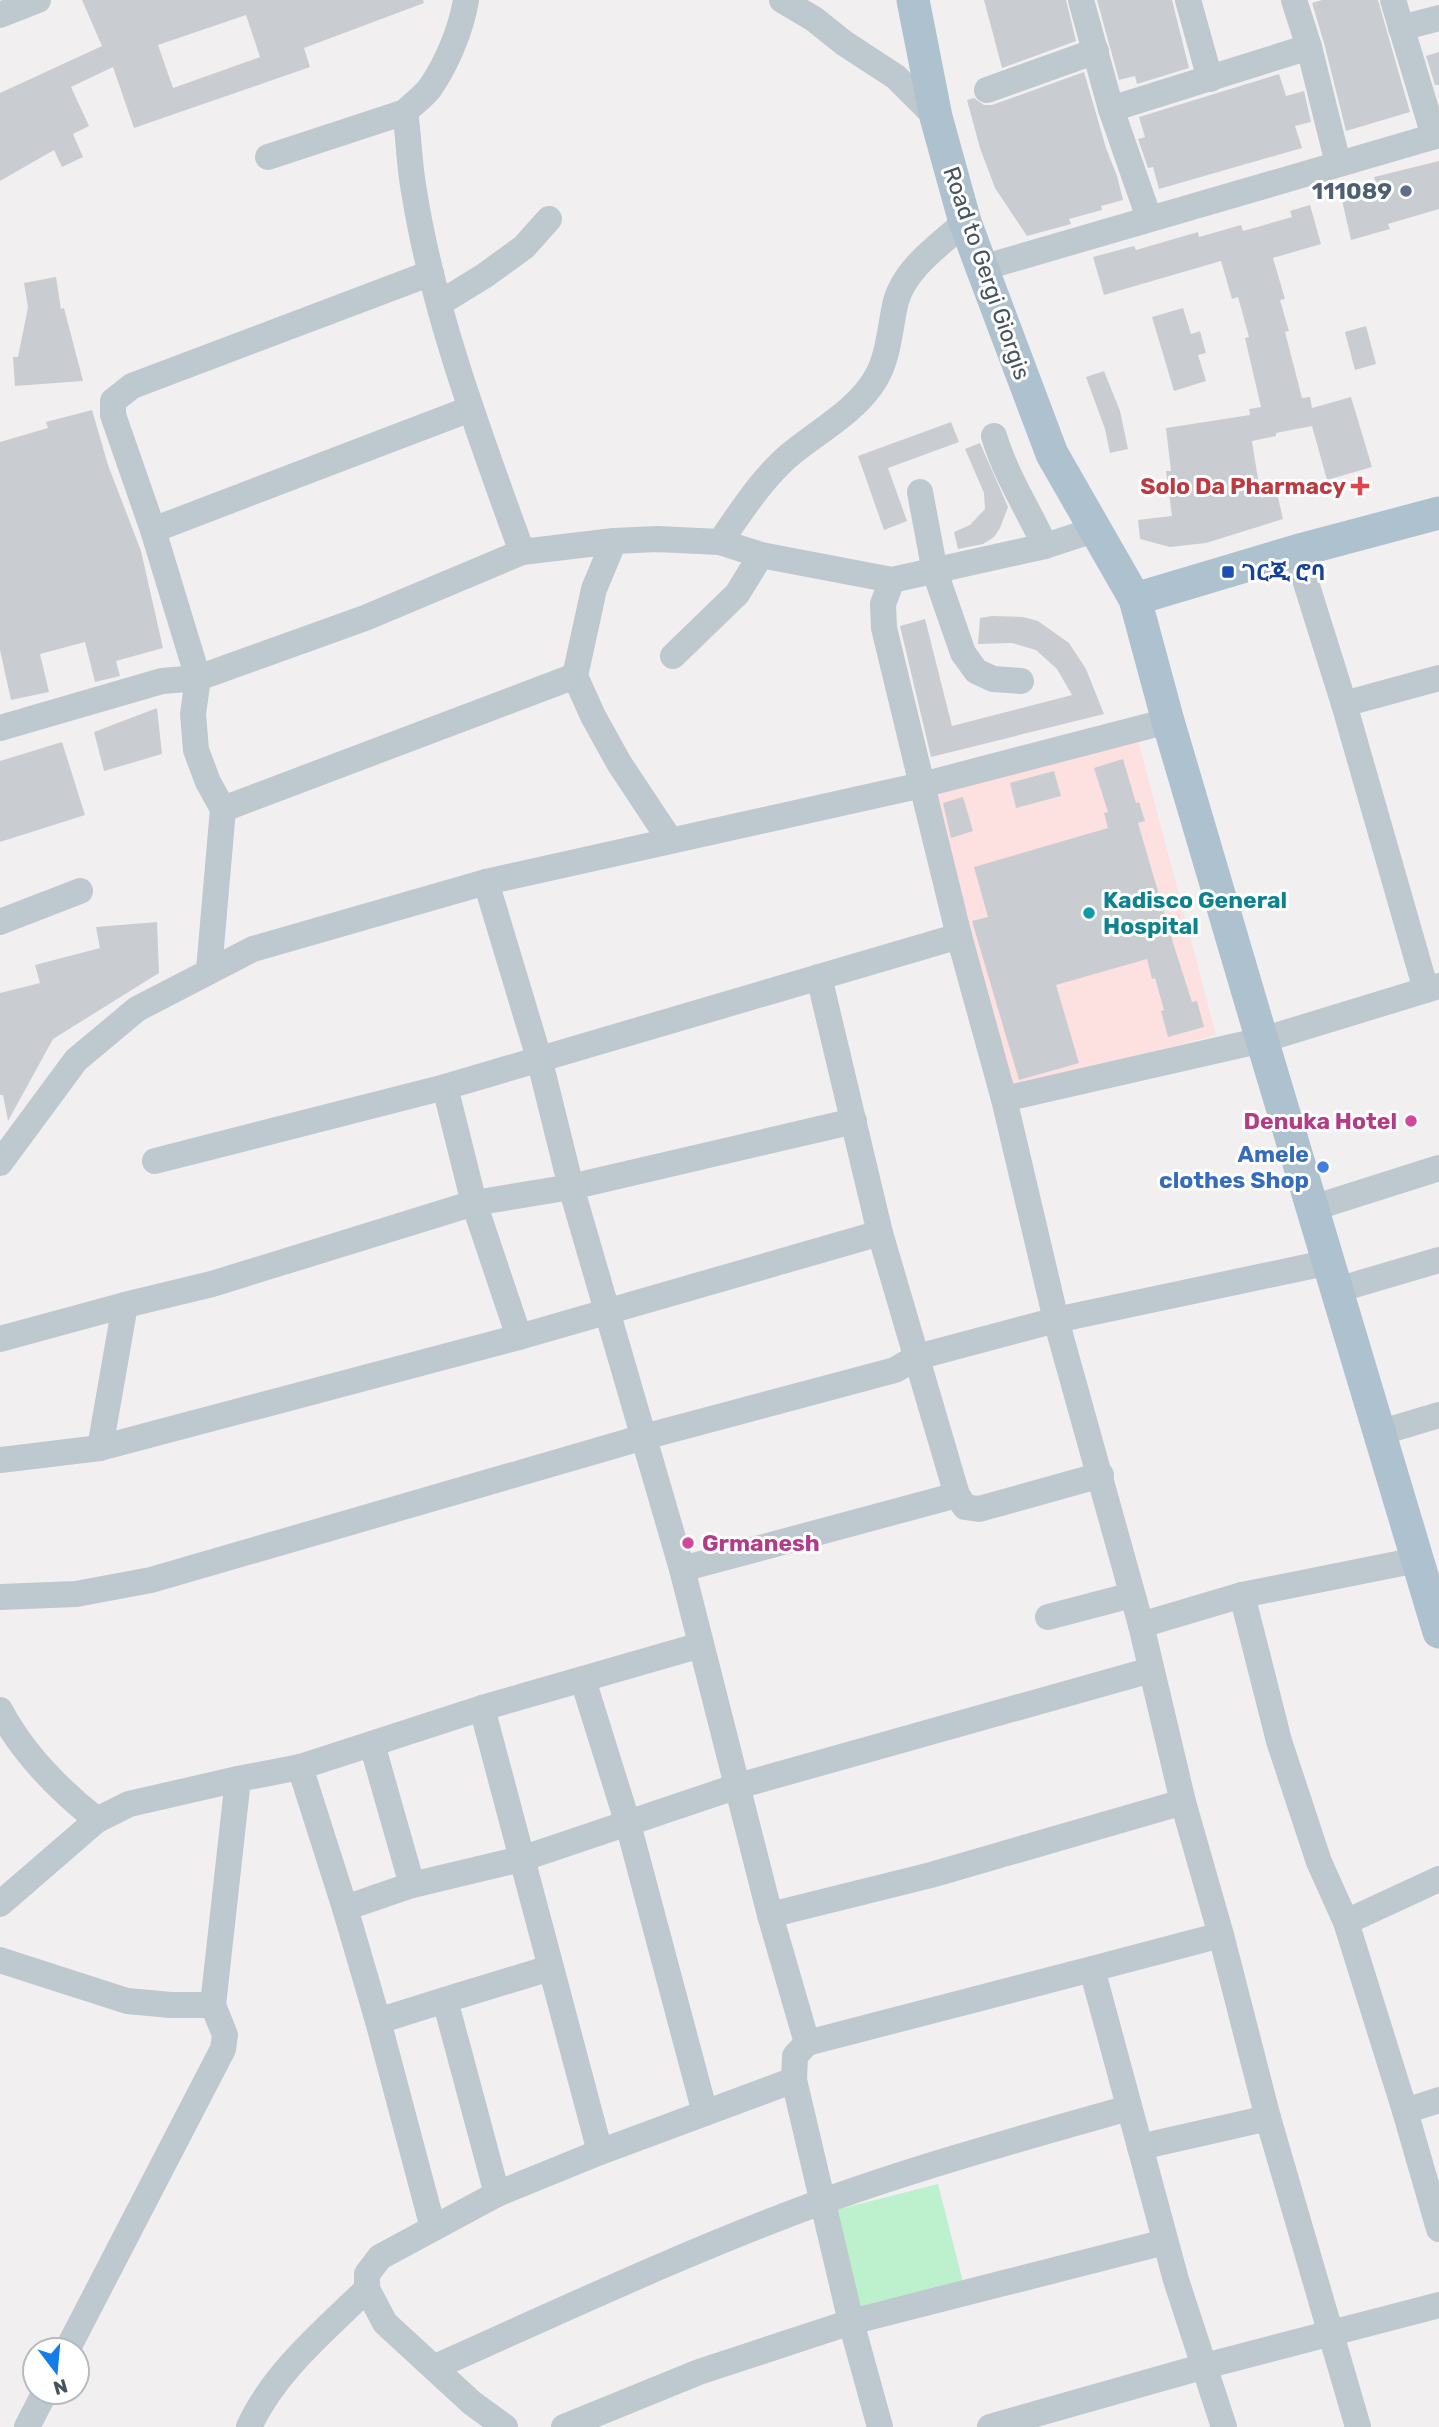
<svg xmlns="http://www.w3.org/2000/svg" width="1439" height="2427" font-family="Rubik,'Noto Sans Ethiopic',sans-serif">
	<rect width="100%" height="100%" fill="#f2eff0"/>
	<!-- medical -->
	<path fill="#fce1e0" d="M1138,740L1216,1035L1009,1090L931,795Z"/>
	<!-- green -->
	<path fill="#bdf1ce" d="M938,2184L963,2282L853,2310L828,2212Z"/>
	<!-- building -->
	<g fill="#c9cdd2" fill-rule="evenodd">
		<path d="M82,0H423L424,3L304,48L310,67L134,128L113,67L71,87L89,126L73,134L83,157L62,167L54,150L0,181V93L102,46ZM246,15L260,57L173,88L158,45Z"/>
		<path d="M984,0H1066L1076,41L1002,68Z"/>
		<path d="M1097,0H1172L1189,68L1137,84L1135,76L1119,80Z"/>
		<path d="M1322,0H1378L1410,112L1346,131L1324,43L1312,3Z"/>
		<path d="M1439,52V85H1435L1426,56Z"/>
		<path d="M1084,72L1106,148L1117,176L1123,200L1101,206L1102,210L1069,219L1071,224L1027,236L995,188L980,148L967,100L974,98L984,105H992Z"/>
		<path d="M1279,74L1286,96L1304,91L1311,122L1295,126L1302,148L1159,189L1153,167L1148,168L1138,139L1145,137L1139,117Z"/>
		<path d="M1439,161V209L1388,224L1390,229L1351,240L1342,200L1378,190L1374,177Z"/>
		<path d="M1310,205L1321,244L1273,258L1285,299L1280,300L1289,331L1285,332L1302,398L1310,397L1312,408L1351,397L1372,467L1327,480L1312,426L1276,433V436L1252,441L1261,498L1277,493L1283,519L1206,543L1170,547L1140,539L1138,520L1172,516L1166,471H1171L1166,428L1250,415L1249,409L1261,407L1245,338L1249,337L1238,297L1232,299L1221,261L1104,295L1093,257L1134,246L1136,250L1198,232L1199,237L1241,225L1243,231L1292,217L1290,211Z"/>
		<path d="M56,277L61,309L64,308L83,381L15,386L13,357H18L28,307L24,283Z"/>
		<path d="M1183,308L1191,334L1200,331L1206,353L1198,355L1206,381L1174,391L1152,317Z"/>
		<path d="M1366,326L1376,364L1355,370L1345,332Z"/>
		<path d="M1104,371L1120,411L1128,449L1110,453L1105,429L1086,377Z"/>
		<path d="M92,410L108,465L141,551L163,648L116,661L120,676L95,682L85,642L40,654L49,692L11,700L0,650V442L48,428L46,422Z"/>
		<path d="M951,422L959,442L888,468L907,521L884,530L858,456Z"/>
		<path d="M980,443L1008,507L1000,528L994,537L983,544L958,549L954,532L970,525L985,509L984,493L965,449Z"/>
		<path d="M992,616L1023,617L1038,621L1069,643L1086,669L1104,714L931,757L900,626L925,619L952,726L1072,695L1057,669L1036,650L1012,643L978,644L980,618Z"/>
		<path d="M157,708L162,754L104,771L94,732Z"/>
		<path d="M62,742L85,815L0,842V761Z"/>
		<path d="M1123,759L1136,803L1139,802L1145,821L1138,823L1174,946L1192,1002L1197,1001L1204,1027L1168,1037L1161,1011L1164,1010L1155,978L1152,979L1147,959L1056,985L1079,1063L1019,1080L972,921L988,917L974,867L1108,828L1104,813L1108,812L1094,768Z"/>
		<path d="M1054,771L1061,796L1016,808L1010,783Z"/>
		<path d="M963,797L973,831L951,838L943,803Z"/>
		<path d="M157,922L159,973L53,1039L8,1121L3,1095H0V993L40,983L35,965L100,948L96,927Z"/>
	</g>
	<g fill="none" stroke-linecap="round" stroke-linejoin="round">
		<!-- minor -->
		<g stroke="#bdc8cf" stroke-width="26">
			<path d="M466,0C461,30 447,63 430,88C423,97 413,104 405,112C409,138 409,165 414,191C433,312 480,436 522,552L614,541"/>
			<path d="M782,0L814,19L844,43L896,77L936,117"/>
			<path d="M1081,0L1111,109L1149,218"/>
			<path d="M1188,0L1210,79"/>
			<path d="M1294,0L1309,47"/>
			<path d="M1393,0L1434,136"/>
			<path d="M0,15L38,0"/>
			<path d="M1401,28L1439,18"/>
			<path d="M987,90L1096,51"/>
			<path d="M1111,109L1309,47L1338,163"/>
			<path d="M268,157L405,112"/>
			<path d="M982,268L1439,135"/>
			<path d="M440,303L484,276L524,247L549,219"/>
			<path d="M994,436C1006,476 1028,509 1045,546"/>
			<path d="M920,492L935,572L963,653L976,671L993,679L1021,681"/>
			<path d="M153,530L470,409"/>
			<path d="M720,542C740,513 759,483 785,459C814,433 856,413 876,378C889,356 890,326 896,301C906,267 940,245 965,222"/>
			<path d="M1296,551L1344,704L1426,990"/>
			<path d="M673,656L737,594L761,555"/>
			<path d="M1344,704L1439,678"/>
			<path d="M0,728L162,681L198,678L365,618L522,552"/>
			<path d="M223,809L575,676"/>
			<path d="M670,840L619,763L593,716L575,676L594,589L614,541L657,539L720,542L761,555L892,580L1045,546L1094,530"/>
			<path d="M486,882L539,1058L571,1187L682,1569L770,1915L807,2043L1092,1969"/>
			<path d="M0,922L80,891"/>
			<path d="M209,970L223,809L208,782L196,750L193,714L198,678L153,530L113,415V401L132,386L431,273"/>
			<path d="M819,977L880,1233L957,1495L965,1507L979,1509L1101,1475"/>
			<path d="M445,1087L474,1203L519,1337"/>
			<path d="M1004,1099L1262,1040L1439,986"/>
			<path d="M155,1161L445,1087L959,936"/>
			<path d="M0,1163L76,1060L137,1009L253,949L486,882L922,785L884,628L883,604L892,580"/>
			<path d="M1313,1208L1439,1168"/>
			<path d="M1337,1290L1439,1260"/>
			<path d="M0,1339L125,1305"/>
			<path d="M1379,1433L1439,1415"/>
			<path d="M100,1448L125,1305L212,1284L474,1203L571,1187L854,1121"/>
			<path d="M0,1460L100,1448L519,1337L880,1233"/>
			<path d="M682,1569L957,1495"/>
			<path d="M1242,1595L1279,1741L1319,1862L1346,1922L1405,2111L1439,2229"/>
			<path d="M0,1597L76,1594L151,1580L644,1437L895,1370L917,1357L1056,1320L1330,1262"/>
			<path d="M1048,1617L1132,1595"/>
			<path d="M1141,1625L1056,1320L1004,1099L959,936L922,785L1168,721"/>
			<path d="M583,1680L628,1824L705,2113"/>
			<path d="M482,1708L600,2152"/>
			<path d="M0,1710C23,1754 58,1789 97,1820"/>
			<path d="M372,1744L412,1885L521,1859L738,1786L1151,1670"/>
			<path d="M300,1767L345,1908L378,2021L445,2000"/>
			<path d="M0,1904L97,1820L129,1804L238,1779"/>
			<path d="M345,1908L412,1885"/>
			<path d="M770,1915L931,1875L1183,1802"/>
			<path d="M1346,1922L1439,1879"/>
			<path d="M1221,1935L1092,1969L1176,2280L1224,2427"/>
			<path d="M0,1960L127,2001L171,2005H213L238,1779L300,1767L482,1708L701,1645"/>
			<path d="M378,2021L433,2228"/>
			<path d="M807,2043L795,2056L794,2080L851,2322L880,2427"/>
			<path d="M1405,2111L1439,2100"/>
			<path d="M1140,2147L1268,2118"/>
			<path d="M497,2194L445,2000L550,1968"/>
			<path d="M67,2350L223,2049L225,2035L213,2005"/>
			<path d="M435,2367C563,2310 692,2249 824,2201C924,2165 1027,2137 1128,2108"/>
			<path d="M27,2427L45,2392"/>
			<path d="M249,2427C274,2372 324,2331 367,2289"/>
			<path d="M505,2427L472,2403L385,2323L367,2289V2274L380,2257L497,2194L600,2152L794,2080"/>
			<path d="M564,2427L699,2372L851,2322L1165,2242"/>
			<path d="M990,2427L1205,2366L1439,2305"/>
			<path d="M1358,2427L1268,2118L1221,1935L1183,1802L1141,1625L1242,1595L1417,1560"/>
		</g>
		<!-- major -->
		<g stroke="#aec1cf" stroke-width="33">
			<path d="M913,0L936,117L965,222L982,268L1052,454L1135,599L1168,721L1262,1040L1439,1632"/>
			<path d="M1135,599L1296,551L1439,513"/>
		</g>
	</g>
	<!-- markers -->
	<circle fill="#5c6f8a" stroke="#fff" stroke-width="2.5" cx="1406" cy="191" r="7"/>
	<path fill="#e0444e" stroke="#fff" stroke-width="2.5" d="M1356.5 475.5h7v7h7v7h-7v7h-7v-7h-7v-7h7z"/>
	<rect fill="#1a4fb4" stroke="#fff" stroke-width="2.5" x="1221" y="565" width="14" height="14" rx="3.5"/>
	<circle fill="#0f9aa8" stroke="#fff" stroke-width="2.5" cx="1089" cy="913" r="7"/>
	<g fill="#d1479c" stroke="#fff" stroke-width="2.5">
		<circle cx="1411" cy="1121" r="7"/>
		<circle cx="688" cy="1543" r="7"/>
	</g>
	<circle fill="#3f7fe0" stroke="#fff" stroke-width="2.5" cx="1323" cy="1167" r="7"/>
	<g text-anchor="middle" stroke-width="6" stroke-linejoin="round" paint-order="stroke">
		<!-- service labels -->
		<g font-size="23" font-weight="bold" fill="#4e5e75" stroke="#fff" text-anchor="end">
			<text x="1392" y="199">111089</text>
		</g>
		<!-- street labels -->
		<g font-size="23" fill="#47545e" stroke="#fff">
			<text transform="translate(987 273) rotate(71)" y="8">Road to Gergi Giorgis</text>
		</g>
		<!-- health labels -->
		<g font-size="23" font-weight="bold" fill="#be3a42" stroke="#fff" text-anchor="end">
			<text x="1346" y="494">Solo Da Pharmacy</text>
		</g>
		<!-- transit labels -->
		<g font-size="23" font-weight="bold" fill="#164399" stroke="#fff" text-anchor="start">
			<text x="1242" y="580">ገርጂ ሮባ</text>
		</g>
		<!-- culture labels -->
		<g font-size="23" font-weight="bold" fill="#0d838f" stroke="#fff" text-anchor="start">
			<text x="1103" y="908">Kadisco General<tspan x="1103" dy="26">Hospital</tspan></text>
		</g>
		<!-- hotel labels -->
		<g font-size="23" font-weight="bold" fill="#b23c85" stroke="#fff" text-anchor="end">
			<text x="1397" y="1129">Denuka Hotel</text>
			<text x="702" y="1551" text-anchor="start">Grmanesh</text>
		</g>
		<!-- shop labels -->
		<g font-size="23" font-weight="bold" fill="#366cbe" stroke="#fff" text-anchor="end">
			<text x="1309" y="1162">Amele<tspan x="1309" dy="26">clothes Shop</tspan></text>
		</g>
	</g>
	<!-- north arrow -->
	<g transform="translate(56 2371) rotate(164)"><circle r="33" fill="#ffffff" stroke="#b5bbbf" stroke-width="2"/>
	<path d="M0-5L12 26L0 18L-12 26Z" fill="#147ce8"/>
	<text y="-10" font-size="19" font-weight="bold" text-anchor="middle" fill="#47545e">N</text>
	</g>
</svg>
